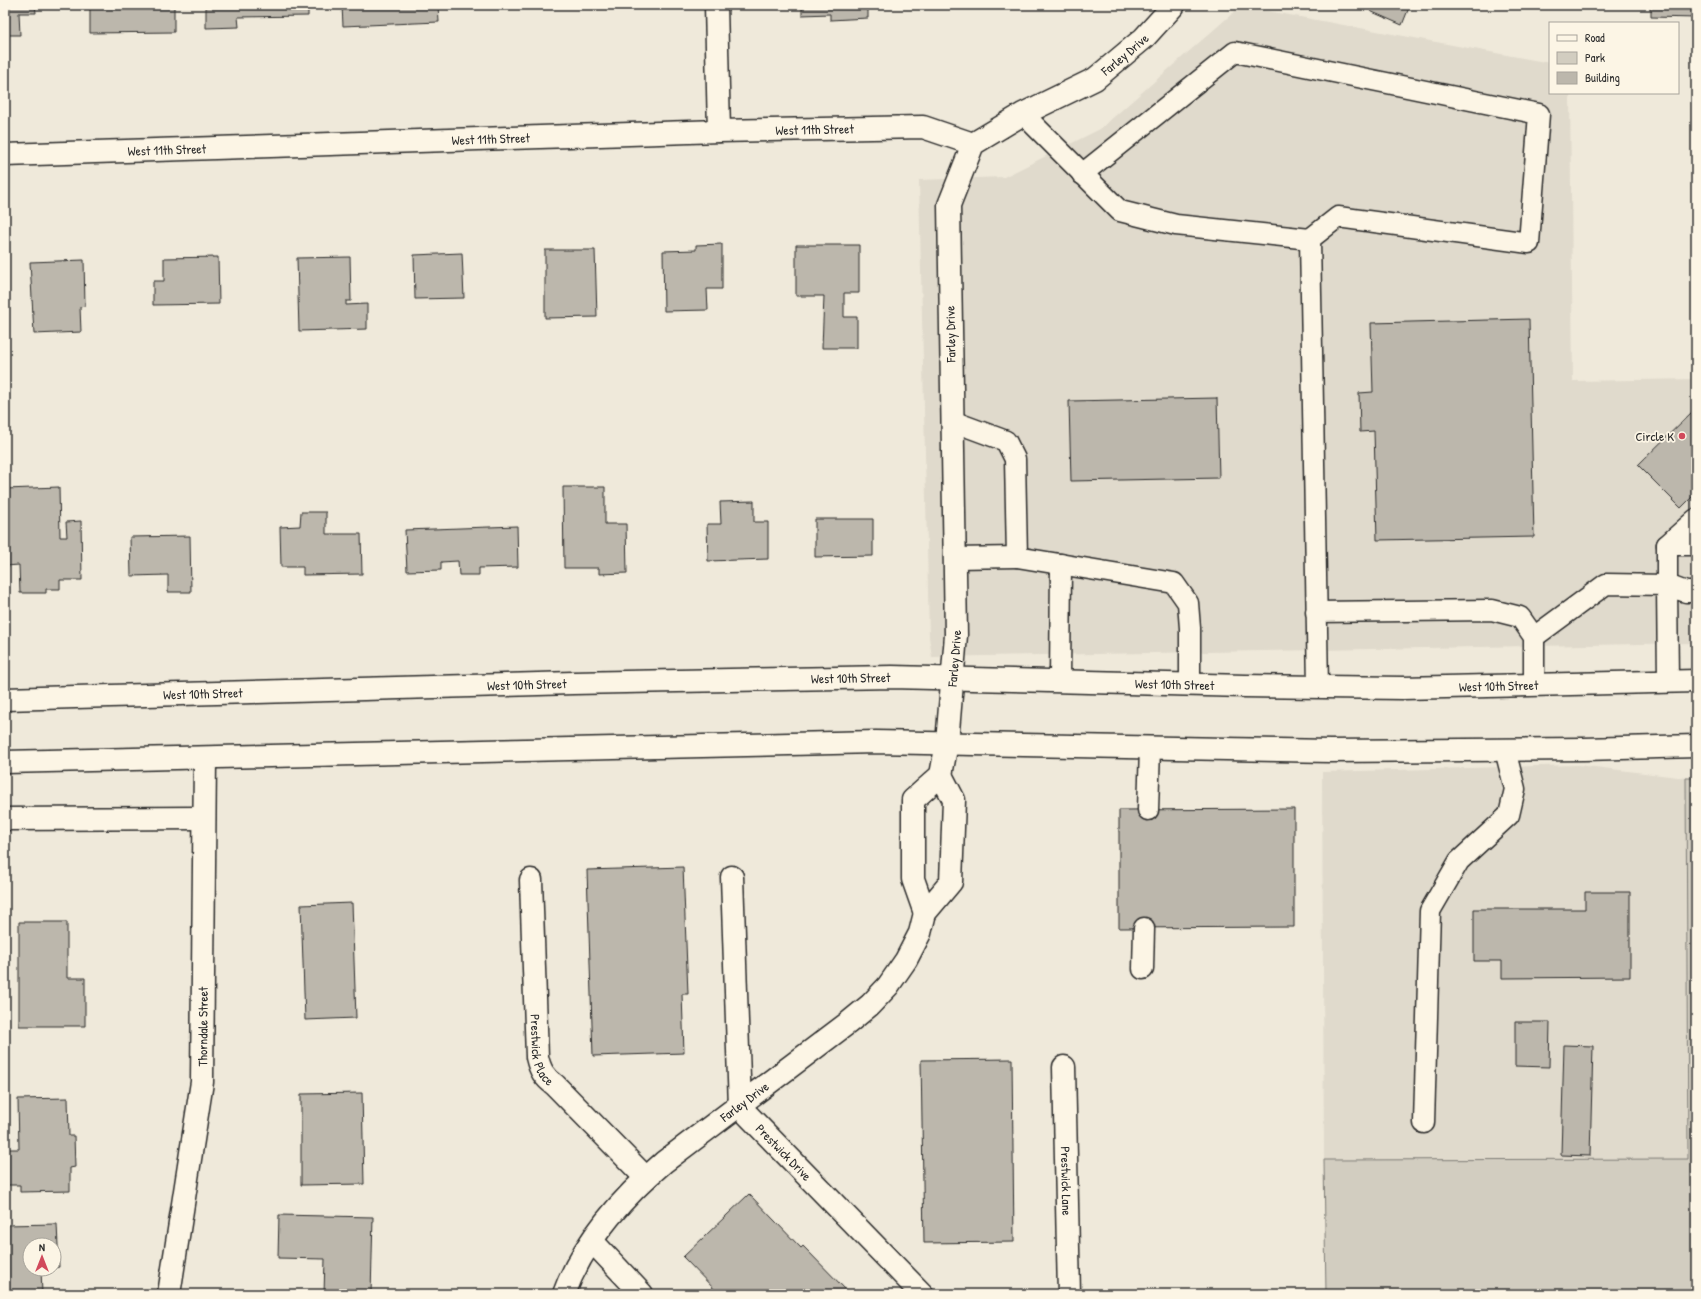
<svg xmlns="http://www.w3.org/2000/svg" width="1701" height="1299" font-family="'Patrick Hand',sans-serif">
	<rect width="100%" height="100%" fill="#efe9da"/>
	<filter id="ink" filterUnits="userSpaceOnUse"><feTurbulence type="fractalNoise" baseFrequency=".025" numOctaves="2"/><feDisplacementMap in="SourceGraphic" scale="8" xChannelSelector="R" yChannelSelector="G"/><feConvolveMatrix kernelMatrix="1 2 1 2 8 2 1 2 1" color-interpolation-filters="sRGB"/></filter>
	<g filter="url(#ink)">
		<!-- built -->
		<g fill="#e0dacc">
			<path d="M1241,6L1550,63V93H1570L1573,381L1696,379V643L932,657L929,637L919,180L1004,177L1100,129Z"/>
			<path d="M1578,765L1686,778L1688,1160H1324L1322,772Z"/>
		</g>
		<!-- green -->
		<path fill="#d2cdc0" stroke="#7e7c76" d="M1686,778H1696V1294H1326L1324,1160L1688,1159Z"/>
		<!-- building -->
		<g fill="#bcb7ac" stroke="#2b2b2b">
			<path d="M5,5H35L36,13H19L20,35H5Z"/>
			<path d="M90,5H174V32L90,33Z"/>
			<path d="M206,5H308V16L238,17L239,27L206,28Z"/>
			<path d="M342,5H438L439,22L343,26Z"/>
			<path d="M527,5H603L527,7Z"/>
			<path d="M802,5H868V18L830,20V14L802,15Z"/>
			<path d="M1372,5H1410L1402,25L1370,11Z"/>
			<path d="M1651,5H1696V18L1651,17Z"/>
			<path d="M722,244V289H707L708,310L664,311L663,251L696,250V245Z"/>
			<path d="M796,245H859V293H844V317H857V348H822L824,296H796Z"/>
			<path d="M545,250H595L597,317L545,318Z"/>
			<path d="M462,253L464,298L415,299L414,255Z"/>
			<path d="M218,257L219,304L153,305V281H164V258Z"/>
			<path d="M350,257L351,301H346V305L367,304V329L299,331L297,258Z"/>
			<path d="M84,260L85,306L80,307L81,332L34,334L30,262Z"/>
			<path d="M1529,319L1534,537L1377,540L1374,431L1360,432L1359,393L1373,392L1371,323Z"/>
			<path d="M1217,398L1219,478L1071,481L1069,401Z"/>
			<path d="M1696,408V493L1681,508L1638,465Z"/>
			<path d="M59,487L60,537H67L66,522L81,521L82,580H60V589H46V593H20L19,565L5,566V489Z"/>
			<path d="M563,487H605V524H626L627,573L599,574V568H564Z"/>
			<path d="M754,501V522H768V559L708,561L707,524H721L720,502Z"/>
			<path d="M301,512H326V534H361L362,574L303,575V567H281L280,527L300,526Z"/>
			<path d="M815,519H873V556L815,557Z"/>
			<path d="M517,526L518,567L479,568V575H459L458,561L441,562V570L407,571L405,530Z"/>
			<path d="M190,536L191,592H168V575L131,576L130,537Z"/>
			<path d="M1294,809V927L1119,928V810Z"/>
			<path d="M683,867L688,994H682L684,1053L593,1056L587,870Z"/>
			<path d="M1585,892H1630V977L1502,978V961H1474V909H1585Z"/>
			<path d="M352,903L356,1018L305,1020L301,905Z"/>
			<path d="M19,922H67V978H85V1026H19Z"/>
			<path d="M1515,1022H1550L1549,1067L1515,1066Z"/>
			<path d="M1564,1045L1593,1046L1590,1156L1561,1155Z"/>
			<path d="M1012,1059L1014,1242L924,1243L921,1060Z"/>
			<path d="M362,1093L364,1184L301,1185V1094Z"/>
			<path d="M68,1098L69,1136H74L75,1167L70,1168V1191L20,1192V1185H5V1149H19L18,1099Z"/>
			<path d="M749,1194L801,1248L803,1246L850,1294H719L683,1257Z"/>
			<path d="M279,1215L373,1217L371,1294H324L325,1259L278,1258Z"/>
			<path d="M57,1224L59,1267L54,1268V1245H30V1269H41L42,1294H5V1225Z"/>
		</g>
		<g fill="none" stroke-linecap="round" stroke-linejoin="round">
			<!-- service casing -->
			<g stroke="#2b2b2b" stroke-width="23">
				<g id="service">
					<path d="M1023,114L1120,211L1176,225L1310,239"/>
					<path d="M1082,174L1235,52L1539,114L1529,243L1338,217L1310,239L1318,687"/>
					<path d="M952,421L1006,441L1015,459L1017,557L955,558"/>
					<path d="M1667,545H1696"/>
					<path d="M1017,557L1174,583L1188,603L1190,628V684"/>
					<path d="M1316,612L1492,610L1520,617L1534,637V684"/>
					<path d="M1534,637L1606,584L1667,585V545L1696,519"/>
					<path d="M1060,681L1061,564"/>
					<path d="M1668,681L1667,585L1686,592H1696"/>
					<path d="M1148,810L1150,748"/>
					<path d="M1143,969L1144,928"/>
					<path d="M1424,1123L1430,911L1459,861L1509,815L1515,789L1505,750"/>
				</g>
			</g>
			<!-- minor casing -->
			<g stroke="#2b2b2b" stroke-width="25">
				<g id="minor">
					<path d="M716,5L719,131"/>
					<path id="s1" d="M5,155L719,131L923,127L973,144"/>
					<path d="M5,819L204,818"/>
					<path id="s2" d="M732,877L740,1107L922,1294"/>
					<path id="s3" d="M531,880L537,1057C540,1070 544,1077 555,1085L646,1178"/>
					<path id="s4" d="M925,913L913,879V800L941,775L947,743L956,635L949,205L973,144L1023,114L1095,79L1144,38L1174,5"/>
					<path id="s5" d="M1064,1067L1069,1294"/>
					<path d="M592,1241L642,1294"/>
					<path id="s6" d="M169,1294L202,1082L205,758"/>
					<path id="s7" d="M564,1294C583,1241 622,1198 664,1162L848,1023L870,1005L888,986L906,960L920,933L925,913L951,882L954,800L941,775"/>
				</g>
			</g>
			<!-- primary casing -->
			<g stroke="#2b2b2b" stroke-width="25">
				<g id="primary">
					<path id="s8" d="M5,699L573,683L892,677L1245,686L1403,688L1696,681"/>
					<path d="M5,762L876,742L1330,751L1584,749L1696,746"/>
				</g>
			</g>
			<!-- service -->
			<use href="#service" stroke="#fcf5e5" stroke-width="20"/>
			<!-- minor -->
			<use href="#minor" stroke="#fcf5e5" stroke-width="22"/>
			<!-- primary -->
			<use href="#primary" stroke="#fcf5e5" stroke-width="22"/>
		</g>
	</g>
	<!-- markers -->
	<circle fill="#d1495b" stroke="#fcf5e5" stroke-width="1.5" cx="1682" cy="436" r="4"/>
	<g text-anchor="middle" stroke-width="3.5" stroke-linejoin="round" paint-order="stroke">
		<!-- street labels -->
		<g font-size="13" fill="#2b2b2b" stroke="#fcf5e5">
			<text dy="5" stroke="none"><textPath href="#s4" startOffset="966">Farley Drive</textPath></text>
			<text dy="5" stroke="none"><textPath href="#s1" startOffset="810">West 11th Street</textPath></text>
			<text dy="5" stroke="none"><textPath href="#s1" startOffset="486">West 11th Street</textPath></text>
			<text dy="5" stroke="none"><textPath href="#s1" startOffset="162">West 11th Street</textPath></text>
			<text transform="translate(950 334) rotate(-91)" y="5">Farley Drive</text>
			<text dy="5" stroke="none"><textPath href="#s4" startOffset="270">Farley Drive</textPath></text>
			<text dy="5" stroke="none"><textPath href="#s8" startOffset="846">West 10th Street</textPath></text>
			<text dy="5" stroke="none"><textPath href="#s8" startOffset="522">West 10th Street</textPath></text>
			<text dy="5" stroke="none"><textPath href="#s8" startOffset="1170">West 10th Street</textPath></text>
			<text dy="5" stroke="none"><textPath href="#s8" startOffset="1494">West 10th Street</textPath></text>
			<text dy="5" stroke="none"><textPath href="#s8" startOffset="198">West 10th Street</textPath></text>
			<text dy="5" stroke="none"><textPath href="#s6" startOffset="270">Thorndale Street</textPath></text>
			<text dy="5" stroke="none"><textPath href="#s3" startOffset="171">Prestwick Place</textPath></text>
			<text dy="5" stroke="none"><textPath href="#s7" startOffset="268">Farley Drive</textPath></text>
			<text dy="5" stroke="none"><textPath href="#s2" startOffset="293">Prestwick Drive</textPath></text>
			<text dy="5" stroke="none"><textPath href="#s5" startOffset="114">Prestwick Lane</textPath></text>
		</g>
		<!-- poi labels -->
		<g font-size="13" fill="#2b2b2b" stroke="#fcf5e5" text-anchor="end">
			<text x="1674" y="441">Circle K</text>
		</g>
	</g>
	<!-- margin -->
	<rect width="1701" height="1299" fill="none" stroke="#fcf5e5" stroke-width="20"/>
	<rect x="10" y="10" width="1681" height="1279" fill="none" stroke="#2b2b2b" stroke-width="1.5" filter="url(#ink)"/>
	<!-- legend -->
	<rect x="1549" y="22" width="130" height="72" fill="#fcf5e5" stroke="#a8a49b"/>
	<rect x="1557" y="35" width="20" height="6" fill="#fcf5e5" stroke="#a8a49b"/>
	<text x="1585" y="42" font-size="12" fill="#2b2b2b">Road</text>
	<rect x="1557" y="52" width="20" height="12" fill="#d2cdc0" stroke="#a8a49b"/>
	<text x="1585" y="62" font-size="12" fill="#2b2b2b">Park</text>
	<rect x="1557" y="72" width="20" height="12" fill="#bcb7ac" stroke="#a8a49b"/>
	<text x="1585" y="82" font-size="12" fill="#2b2b2b">Building</text>
	<!-- north arrow -->
	<g transform="translate(42 1257)"><circle r="19" fill="#fcf5e5" stroke="#a8a49b"/>
	<path d="M0-3L7 15L0 10L-7 15Z" fill="#d1495b"/>
	<text y="-6" font-size="11" font-weight="bold" text-anchor="middle" fill="#2b2b2b">N</text>
	</g>
</svg>
